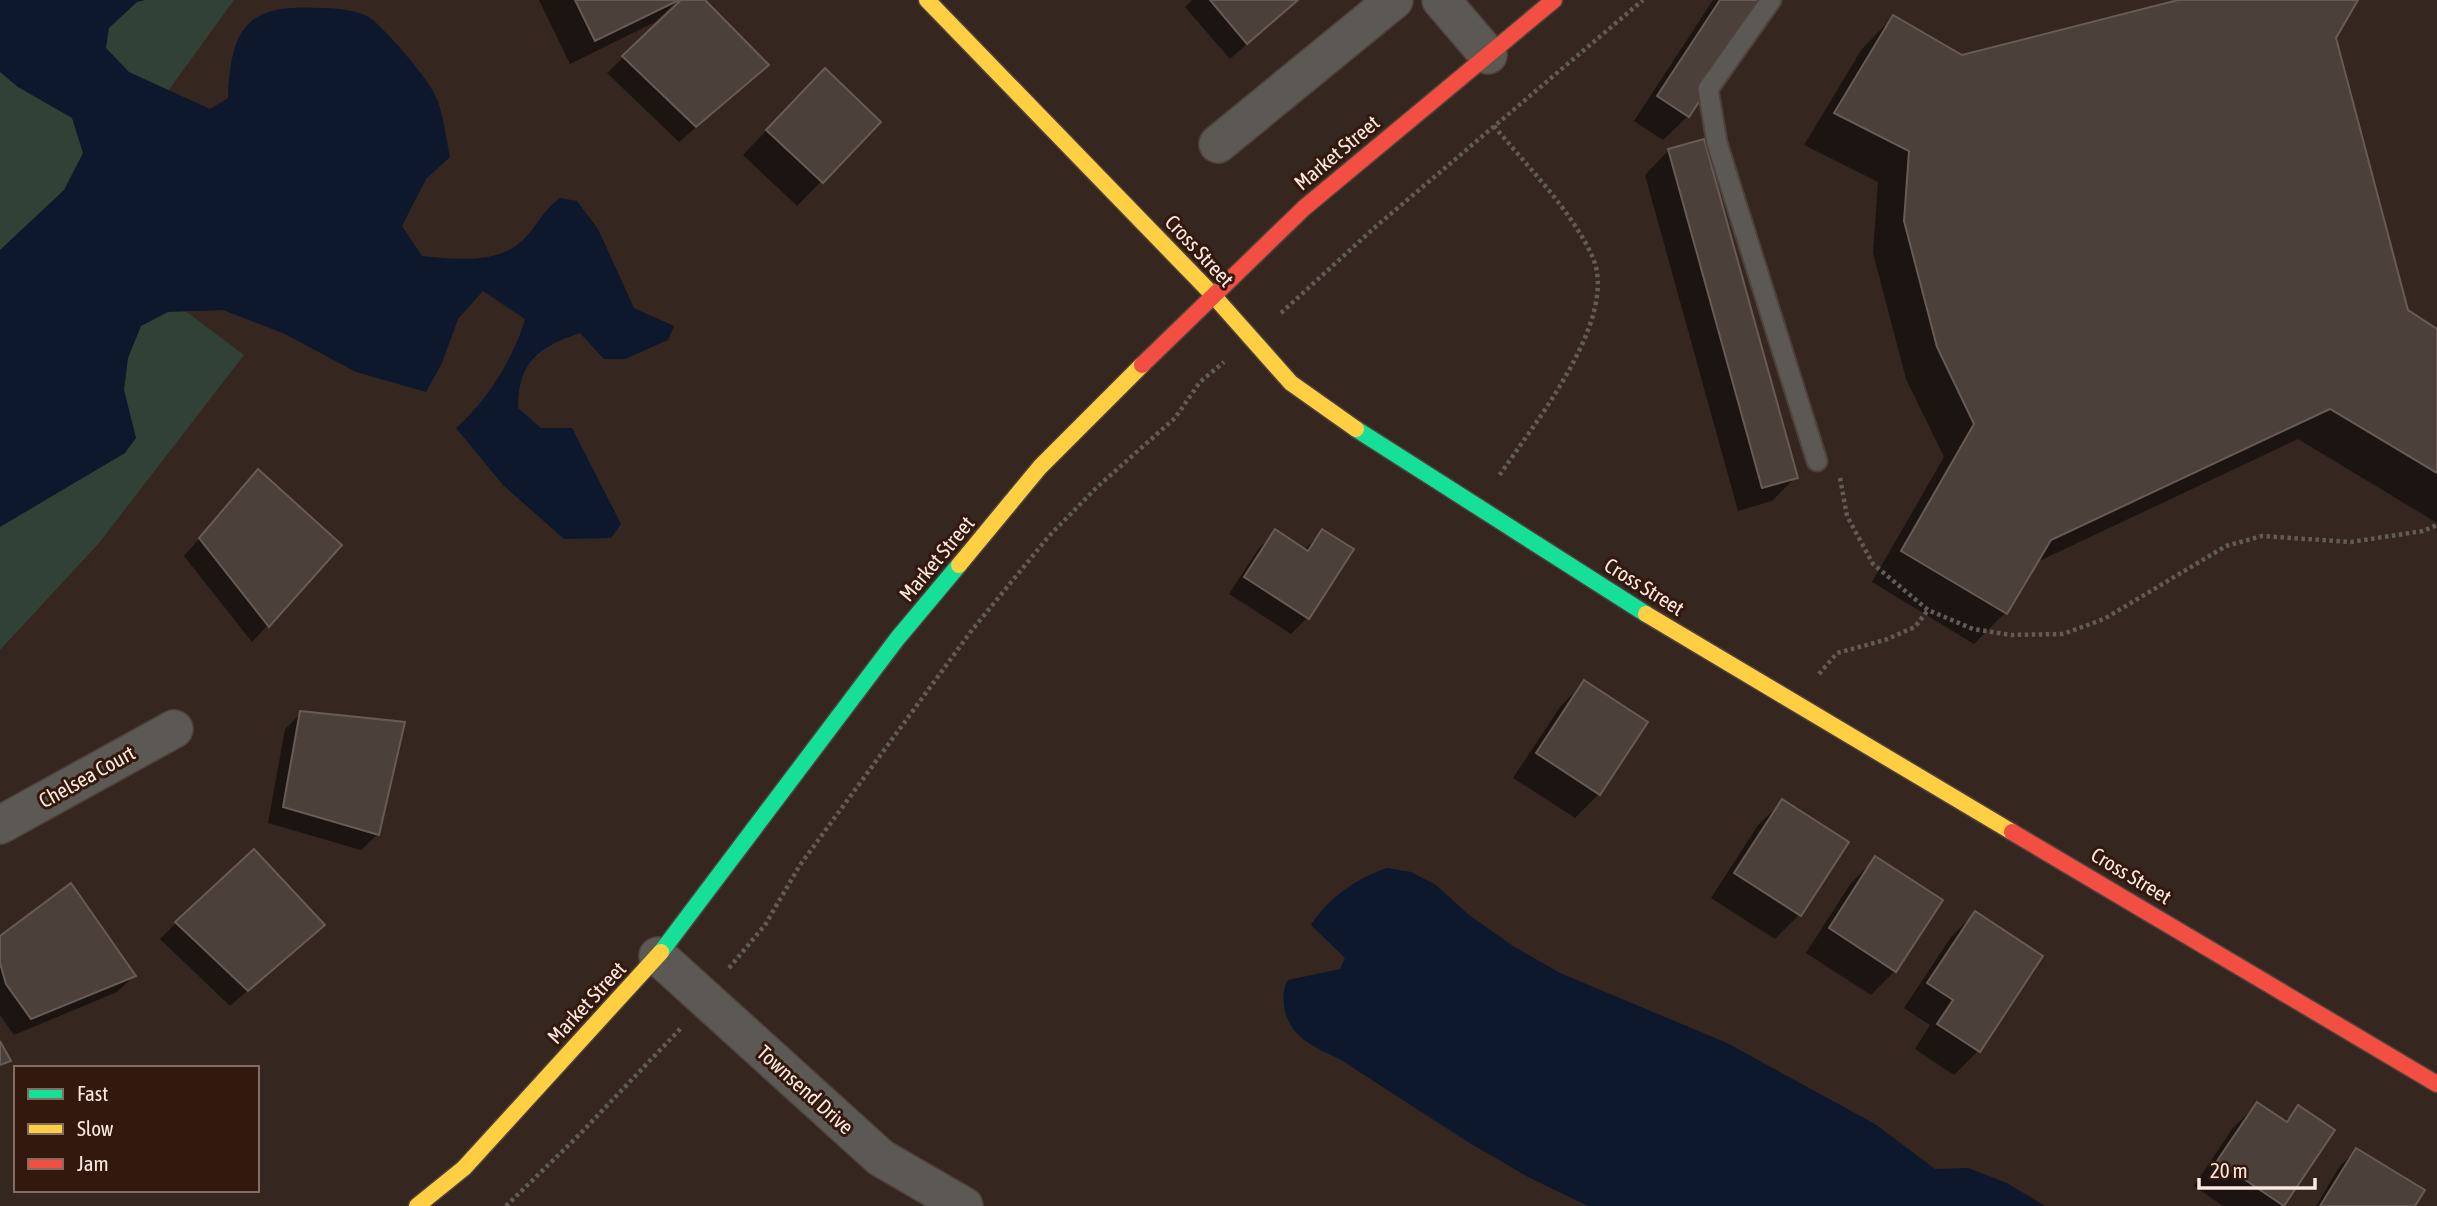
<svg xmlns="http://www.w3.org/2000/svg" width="2437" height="1206" font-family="'Asap Condensed',sans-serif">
	<rect width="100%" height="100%" fill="#35261f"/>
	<!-- green -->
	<path fill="#324135" d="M0,0H234L71,225L244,355L99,543L0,650Z"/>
	<!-- water -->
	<g fill="#0d182d">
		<path d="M0,0H145L137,2L109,28L106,48L129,72L210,109L228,98C231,28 246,3 321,8C336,8 361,10 373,20C390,35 429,79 437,99C444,117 446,139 450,157L426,179L402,226L422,256C455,259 497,265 523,240C537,226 543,210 560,198L577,201L598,229L634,308L674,326L668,340L625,359H604L580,333C539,347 518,361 518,408L541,428H572L621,524L611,538L564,539L503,485L456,428C486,403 515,356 525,319L483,291L458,319L442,363L426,392L356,372L285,334L223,310L168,312L141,326L128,358L124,390L136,438L125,453L0,527V250L64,190L83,153L72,118L18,87L0,72Z"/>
		<path d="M1387,868L1411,872L1436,885L1469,915L1513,946L1560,973L1727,1043L1875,1124L1935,1169L1968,1168L2007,1183L2045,1206H1588L1528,1177L1468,1142L1341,1060C1315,1047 1289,1038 1284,1006C1283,997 1283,988 1288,980L1340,969L1345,958L1311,925C1328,898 1357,878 1387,868Z"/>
	</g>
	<!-- shadow -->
	<g fill="#0007">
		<path d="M539,0H678L655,22L570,64Z"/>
		<path d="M684,0H703L750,81L679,142L607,73Z"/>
		<path d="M1192,0H1297L1230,59L1185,7Z"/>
		<path d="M1713,0H1763L1688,116L1663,140L1634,121Z"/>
		<path d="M2185,0H2356L2334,38L2407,311L2437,331V523L2298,439L2035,563L2005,613L1974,644L1872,582L1944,457L1906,379L1873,253L1878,182L1804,145L1862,49L1893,17L1962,57Z"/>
		<path d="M801,94L879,122L797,206L743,155Z"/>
		<path d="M1669,150L1796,477L1772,501L1738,511L1645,175Z"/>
		<path d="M258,472L268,625L252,642L184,556Z"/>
		<path d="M1323,531L1307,618L1291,634L1229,594L1259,548L1276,532L1304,550Z"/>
		<path d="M1584,682L1599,794L1575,818L1513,778L1560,707Z"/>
		<path d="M301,713L378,834L361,850L268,823L285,729Z"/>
		<path d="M1783,801L1799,915L1775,939L1711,898L1758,825Z"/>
		<path d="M1876,858L1895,971L1871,995L1806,953L1851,883Z"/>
		<path d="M1975,913L1978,1051L1954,1075L1915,1049L1930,1025L1904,1008L1951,937Z"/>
		<path d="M176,923L323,925L230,1006L160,939Z"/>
		<path d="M0,938L134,976L117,992L14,1035L0,1015Z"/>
		<path d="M2257,1104L2284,1122L2298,1108L2332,1131L2282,1206H2223L2194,1186L2233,1128Z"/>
		<path d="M2357,1150L2413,1206H2316L2340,1166Z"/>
	</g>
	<!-- building -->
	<g fill="#4c403a" stroke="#685b55" stroke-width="2">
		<path d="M575,0H679L595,41Z"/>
		<path d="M681,0H705L769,65L696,127L622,56Z"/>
		<path d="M1210,0H1298L1247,44Z"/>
		<path d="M1720,0H1765L1689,117L1657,96Z"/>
		<path d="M2178,0H2358L2336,38L2408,310L2437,329V473L2330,409L2051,540L2007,614L1901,551L1974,424L1937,347L1904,221L1909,151L1834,113L1893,15L1962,55Z"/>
		<path d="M825,68L881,122L823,183L766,130Z"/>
		<path d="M1704,139L1798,478L1762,488L1668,149Z"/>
		<path d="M258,469L342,545L269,627L199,538Z"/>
		<path d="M1275,529L1308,551L1322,529L1354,549L1309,619L1244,577Z"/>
		<path d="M1584,680L1648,722L1600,795L1536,753Z"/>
		<path d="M300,711L405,722L379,835L283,807Z"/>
		<path d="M1782,799L1849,842L1801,916L1734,873Z"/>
		<path d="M254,849L325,925L248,991L175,922Z"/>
		<path d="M1875,856L1943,900L1896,972L1829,928Z"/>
		<path d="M71,883L136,976L31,1019L6,984L0,963V936Z"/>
		<path d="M1975,911L2043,956L1980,1052L1937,1024L1953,1000L1927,983Z"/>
		<path d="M0,1041L11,1061L0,1065Z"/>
		<path d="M2257,1102L2287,1122L2298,1105L2335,1130L2284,1206L2217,1161Z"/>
		<path d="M2356,1148L2425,1190L2415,1206H2320Z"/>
	</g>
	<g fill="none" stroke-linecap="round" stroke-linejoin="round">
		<!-- lane casing -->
		<g stroke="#4f423c" stroke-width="23">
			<path id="lane" d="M1771,0L1708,89L1717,143L1817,461"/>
		</g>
		<!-- street casing -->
		<g stroke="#4f423c" stroke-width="40">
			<g id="street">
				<path d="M1441,0L1488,55"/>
				<path d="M1218,144L1394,0"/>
				<path d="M0,825L174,729"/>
				<path d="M658,956L881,1158L964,1206"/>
			</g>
		</g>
		<!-- fast casing -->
		<g stroke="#4f423c" stroke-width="19">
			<g id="fast">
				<path d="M1356,429L1646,614"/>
				<path d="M661,952L897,639L959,565"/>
			</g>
		</g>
		<!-- slow casing -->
		<g stroke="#4f423c" stroke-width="19">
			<g id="slow">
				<path d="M927,0L1212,294L1291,383L1356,429"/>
				<path d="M959,565L1040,467L1142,365"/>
				<path d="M1646,614L2012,832"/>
				<path d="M417,1206L464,1168L661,952"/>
			</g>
		</g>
		<!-- jam casing -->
		<g stroke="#4f423c" stroke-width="19">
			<g id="jam">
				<path d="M1142,365L1304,208L1554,0"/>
				<path d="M2012,832L2437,1084"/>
			</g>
		</g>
		<!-- path -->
		<g stroke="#625c58" stroke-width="4.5" stroke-dasharray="3.5 3.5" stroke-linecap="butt">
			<path d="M1494,126C1526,165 1573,212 1593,258C1619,320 1533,425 1499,476"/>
			<path d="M1281,313L1373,229L1643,0"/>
			<path d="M1840,478L1847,516L1873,564L1928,610L1973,629L2011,635L2063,634L2104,619L2226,546L2262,536L2351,542L2423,531L2437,525"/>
			<path d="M1819,674L1837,653L1885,640L1915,627L1928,610"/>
			<path d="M729,968L765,925L800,865L972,630L1049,536L1096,488L1175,418L1200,382L1224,362"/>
			<path d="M506,1206L579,1135L682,1027"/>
		</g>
		<!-- lane -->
		<use href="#lane" stroke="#5c5853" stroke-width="19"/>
		<!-- street -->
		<use href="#street" stroke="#5c5853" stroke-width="37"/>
		<!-- fast -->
		<use href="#fast" stroke="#16e098" stroke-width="16"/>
		<!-- slow -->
		<use href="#slow" stroke="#ffcf43" stroke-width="16"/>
		<!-- jam -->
		<use href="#jam" stroke="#f24e42" stroke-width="16"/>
	</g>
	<g text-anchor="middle" stroke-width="6" stroke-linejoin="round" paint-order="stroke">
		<!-- street labels -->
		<g font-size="21" fill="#fce9e1" stroke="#33190d">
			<text transform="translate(1337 153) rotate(-40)" y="7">Market Street</text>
			<text transform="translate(1199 251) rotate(47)" y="7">Cross Street</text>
			<text transform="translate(937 559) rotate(-50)" y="7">Market Street</text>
			<text transform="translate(1644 587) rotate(32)" y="7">Cross Street</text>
			<text transform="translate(87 777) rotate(-29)" y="7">Chelsea Court</text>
			<text transform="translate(2131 876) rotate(31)" y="7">Cross Street</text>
			<text transform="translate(587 1003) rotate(-47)" y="7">Market Street</text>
			<text transform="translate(805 1090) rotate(42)" y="7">Townsend Drive</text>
		</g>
	</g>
	<!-- legend -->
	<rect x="14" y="1066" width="245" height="126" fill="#33190d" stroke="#836c62" stroke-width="2"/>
	<rect x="28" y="1089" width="35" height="10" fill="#16e098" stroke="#836c62" stroke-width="2"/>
	<text x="77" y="1101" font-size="21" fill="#fce9e1">Fast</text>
	<rect x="28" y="1124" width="35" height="10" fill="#ffcf43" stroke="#836c62" stroke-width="2"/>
	<text x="77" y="1136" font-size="21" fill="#fce9e1">Slow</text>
	<rect x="28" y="1159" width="35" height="10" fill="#f24e42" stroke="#836c62" stroke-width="2"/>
	<text x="77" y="1171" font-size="21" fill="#fce9e1">Jam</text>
	<!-- scale -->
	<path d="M2199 1178v10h116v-10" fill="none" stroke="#fce9e1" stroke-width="3.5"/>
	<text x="2210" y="1178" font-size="21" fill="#fce9e1" stroke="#33190d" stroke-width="5" paint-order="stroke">20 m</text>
</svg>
